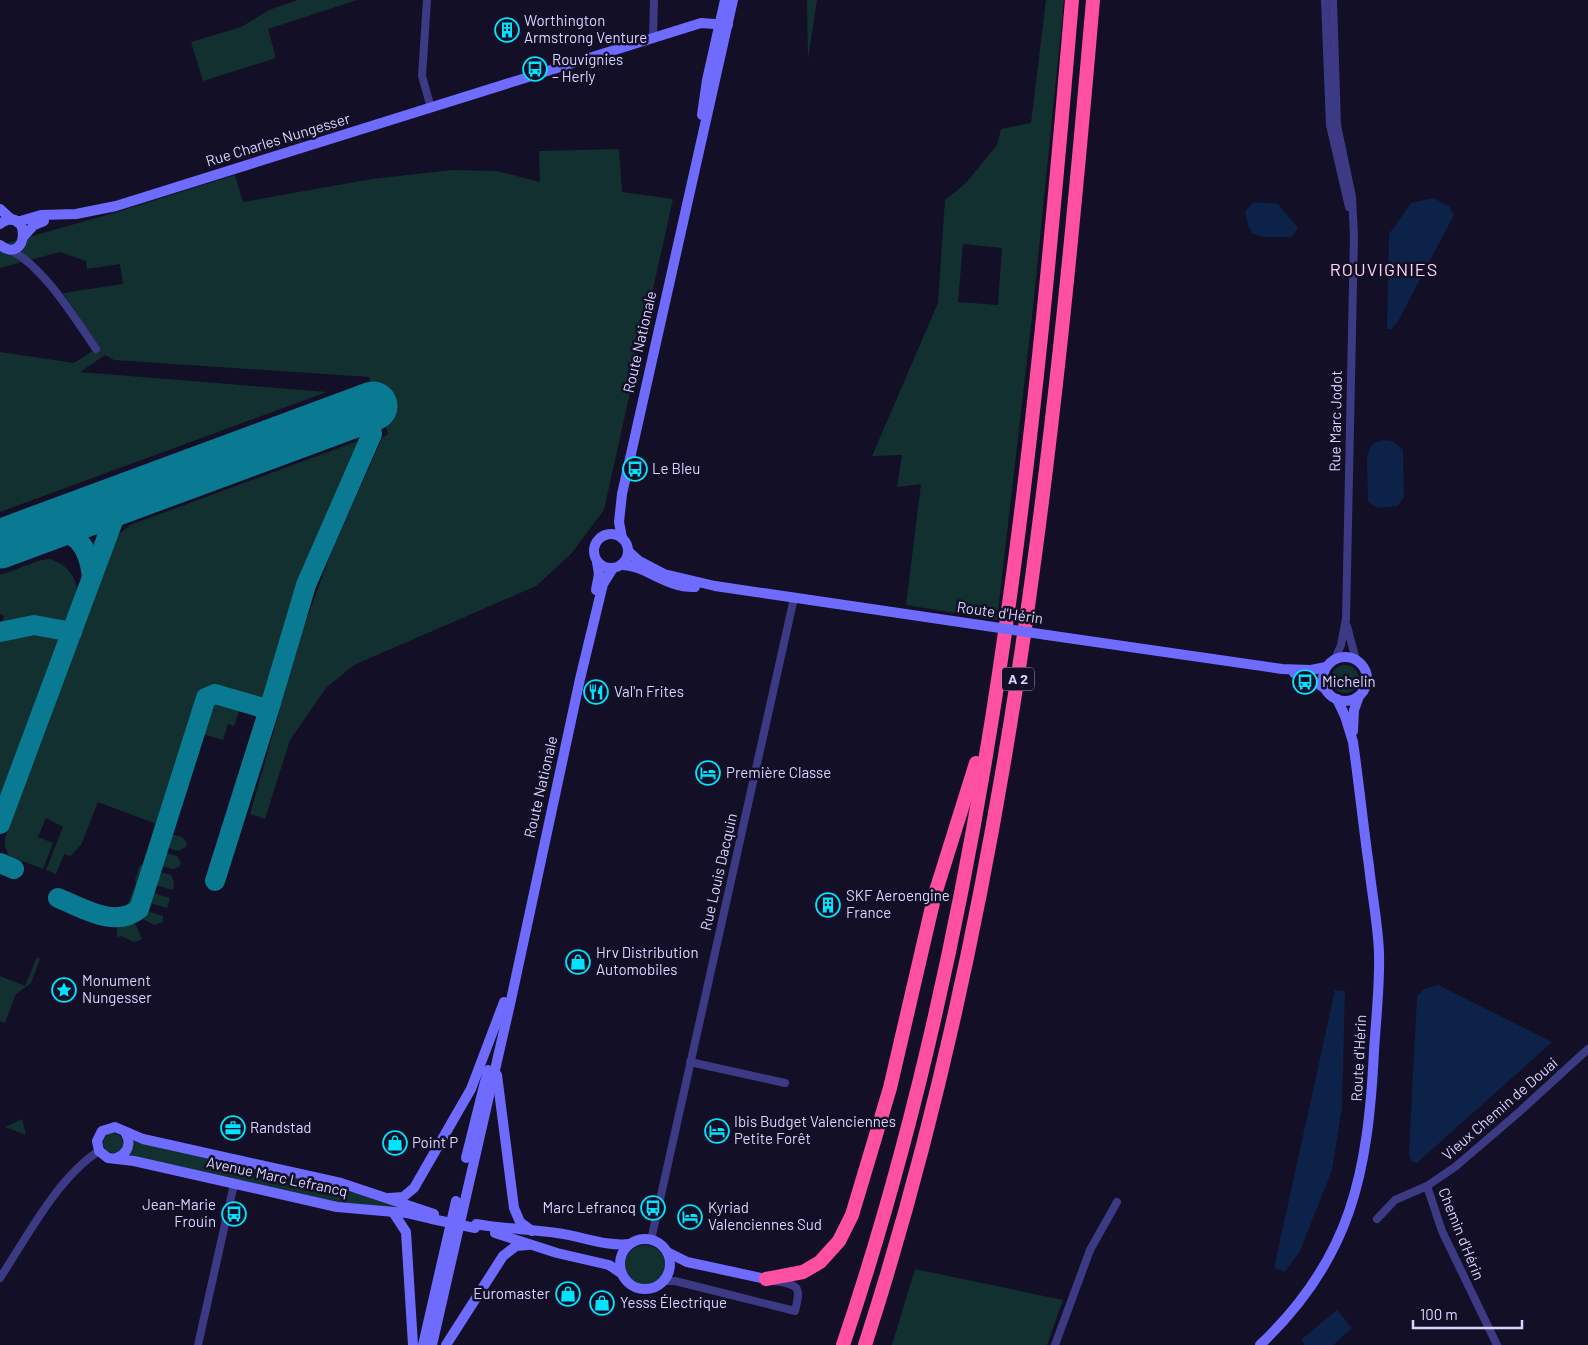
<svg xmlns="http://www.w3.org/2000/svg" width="1588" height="1345" font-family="Barlow,sans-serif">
	<rect width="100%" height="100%" fill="#130f26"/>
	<!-- green -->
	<g fill="#12302f" fill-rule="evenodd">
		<path d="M298,0H357L268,29L276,58L203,81L191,42L241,27L269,10Z"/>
		<path d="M807,0H817L808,60Z"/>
		<path d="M1046,0H1064L1033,308L997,620L906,605L921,484L897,487L902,455L872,456L938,303L945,200L966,183L997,145L1001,129L1031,123ZM963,244L1002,248L998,305L958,302Z"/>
		<path d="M619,149L622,192L673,199L604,510L571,554L536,586L354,665L326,688L290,740L265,819L250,814L303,629L332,551L382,438L388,434L369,377L114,360L105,355L80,372L327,392L0,512V352L74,363L99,347L63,293L123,284L120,264L87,269L86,261L60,252L0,268V245L114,213L235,175L243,202L372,179L452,170L497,171L540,182L539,151Z"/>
		<path d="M366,438L302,584L268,697L258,703L215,690L205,694L162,826L98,802L81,845L70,856L64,854L56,874L46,870L63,827L46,818L38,837L53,843L43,869L9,856L5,847V837L112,546L119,534L130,525Z"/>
		<path d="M50,559C64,563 78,576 76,592C75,602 69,613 65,622L63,624L28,620L0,627L4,616L0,614V575L41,560Z"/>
		<path d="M31,629L61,634L0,799V636Z"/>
		<circle cx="1345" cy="679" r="14"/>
		<path d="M221,699L241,705L234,726L228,724L223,740L199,733L207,709Z"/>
		<path d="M171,834L182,837L187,843L186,847L178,851L163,846L167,837Z"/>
		<path d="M162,852L177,856L181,863L179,867L173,869L158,865Z"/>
		<path d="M140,865L149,867C144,885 142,904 124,913L136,883L135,880Z"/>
		<path d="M156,871L171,875L174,882L173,890L152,884Z"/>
		<path d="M150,892L170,898L167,908L147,902Z"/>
		<path d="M144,910L163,916V922L154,925L137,916Z"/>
		<path d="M130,921L136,925L142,939L134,942L121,936L117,937V925Z"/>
		<path d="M37,957L40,959L31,983L16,994L5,1023L0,1021V976L25,986Z"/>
		<path d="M22,1119L26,1135L5,1127Z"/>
		<circle cx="113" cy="1143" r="10"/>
		<path d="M132,1139L335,1185L404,1208L336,1204L127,1156Z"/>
		<circle cx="645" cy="1265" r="20"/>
		<path d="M915,1269L1063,1300L1047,1345H892Z"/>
	</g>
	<!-- water -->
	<g fill="#0c2248">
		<path d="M1433,198L1449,206L1454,215L1397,323L1391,329H1387L1389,234L1411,203Z"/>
		<path d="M1254,202L1278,204L1298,228L1292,237H1263L1252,233L1248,225L1245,211Z"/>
		<path d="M1384,440L1393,441L1403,450L1404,497L1398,506L1378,508L1368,502L1367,456L1372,444Z"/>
		<path d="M1438,985L1552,1042L1417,1163L1411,1161L1409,1153L1417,996L1424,989Z"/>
		<path d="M1335,990L1345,991L1342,1107L1332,1170L1300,1251L1285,1272L1274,1268Z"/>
		<path d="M1337,1310L1352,1328L1333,1345H1305L1301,1340Z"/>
	</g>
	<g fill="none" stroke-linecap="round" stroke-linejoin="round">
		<!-- taxiway -->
		<g stroke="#0a7a92" stroke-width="20">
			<path d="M39,530C74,528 88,542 92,577"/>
			<path d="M0,632L34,625L72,632"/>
			<path d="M0,824L116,513L123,503L134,495"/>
			<path d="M0,863L14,869"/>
			<path d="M215,881L271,703"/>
			<path d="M58,898C83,908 115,929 139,909L206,698L215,694L263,708L271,703L306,585L372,434C370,417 358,416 343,417"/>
		</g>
		<!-- runway -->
		<path stroke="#0a7a92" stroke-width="49" d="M0,544L373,406"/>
		<!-- street -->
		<g stroke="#3d3a85" stroke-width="8">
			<path d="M427,0L422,76L431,108"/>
			<path d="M1325,0L1330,125L1349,207"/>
			<path d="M1333,0L1337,125L1352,197L1354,236L1346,619L1341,645L1335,659"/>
			<path d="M653,39L654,0"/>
			<path d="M9,249C44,267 74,317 96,349"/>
			<path d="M1347,626L1356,660"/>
			<path d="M690,1062L785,1083"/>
			<path d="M1427,1186L1442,1231L1497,1345"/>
			<path d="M1377,1219L1395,1200L1427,1186L1455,1167L1518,1113L1588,1049"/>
			<path d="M651,1240L794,598"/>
			<path d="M0,1278C27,1237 58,1177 99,1151"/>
			<path d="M664,1281H675L795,1311C801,1287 800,1285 775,1281"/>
			<path d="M198,1345L234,1184"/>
			<path d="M1055,1345L1090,1250L1117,1202"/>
		</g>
		<!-- secondary -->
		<g stroke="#6f6bff" stroke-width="10">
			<path d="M702,115L707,80L725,0"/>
			<path d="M0,209L12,220"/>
			<path d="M17,222L41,215L76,214L116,206L701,23L728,25"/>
			<path d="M0,224C31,202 30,267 0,245"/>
			<path d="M24,236L34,225L44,221"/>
			<circle cx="611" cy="551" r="17"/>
			<path d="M622,538L619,522L622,494L733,0"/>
			<path d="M628,551L639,561L664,574L715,586L980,625"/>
			<path d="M621,565C644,564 665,588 695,587"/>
			<path d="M596,590L599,574L597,562"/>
			<path d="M1047,635L1282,669L1311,670L1326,667"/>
			<circle cx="1345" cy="679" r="22"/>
			<path d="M1294,673L1311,679L1324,688"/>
			<path d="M1353,731L1354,710L1359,696"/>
			<path d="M497,1075L514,1208L520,1222L532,1231"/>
			<path d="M116,1158C128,1154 132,1143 125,1132"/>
			<path d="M466,1158L488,1070"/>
			<path d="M389,1198L403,1197L414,1188L471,1089L504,1002"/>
			<path d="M393,1212L406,1232L413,1345"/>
			<path d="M432,1219L406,1213L337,1207L134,1161L108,1158L99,1151L97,1141L102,1131L115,1127L143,1139L341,1183L434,1214"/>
			<path d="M476,1224C503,1229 530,1229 557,1233C581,1236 606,1247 630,1244"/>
			<path d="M495,1233L557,1253L609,1265L621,1273"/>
			<circle cx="645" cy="1264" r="25"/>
			<path d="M667,1252L687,1262L766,1279"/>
			<path d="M423,1345L456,1201"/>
			<path d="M432,1345L511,1000L580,679L603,584L613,568"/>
			<path d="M446,1345L503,1256L516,1246L528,1245"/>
			<path d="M1260,1345C1352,1258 1368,1172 1374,1051C1376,1018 1380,985 1379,953C1378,924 1372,895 1369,866C1363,825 1359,783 1353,742L1345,716L1337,699"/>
		</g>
		<!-- highway -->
		<g stroke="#ff4fa3" stroke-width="14">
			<path d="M766,1279L803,1272L820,1262L839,1241L852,1215L890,1088L935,894L976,763"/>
			<path d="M843,1345C989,914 1034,451 1072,0"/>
			<path d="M865,1345C1006,910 1054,454 1093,0"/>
		</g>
		<!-- secondary-bridge -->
		<g stroke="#6f6bff" stroke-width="10">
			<path d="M980,625L1047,635"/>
			<path d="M432,1219L475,1228"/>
		</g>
	</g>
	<!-- icons -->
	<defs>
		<g id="building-ring" transform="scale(1.25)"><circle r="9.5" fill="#130f26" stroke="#00e5ff" stroke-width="1.5"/><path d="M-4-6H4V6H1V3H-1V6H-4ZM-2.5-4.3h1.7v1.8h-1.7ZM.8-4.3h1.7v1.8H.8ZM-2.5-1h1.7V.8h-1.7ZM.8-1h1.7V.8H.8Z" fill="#00e5ff"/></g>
		<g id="bus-ring" transform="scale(1.25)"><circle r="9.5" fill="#130f26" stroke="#00e5ff" stroke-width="1.5"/><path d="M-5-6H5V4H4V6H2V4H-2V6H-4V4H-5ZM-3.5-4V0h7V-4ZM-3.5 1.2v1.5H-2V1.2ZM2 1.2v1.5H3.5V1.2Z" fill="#00e5ff"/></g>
		<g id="restaurant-ring" transform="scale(1.25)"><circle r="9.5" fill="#130f26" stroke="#00e5ff" stroke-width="1.5"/><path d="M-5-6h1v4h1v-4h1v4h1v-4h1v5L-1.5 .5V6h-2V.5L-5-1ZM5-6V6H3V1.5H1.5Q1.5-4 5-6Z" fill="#00e5ff"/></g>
		<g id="hotel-ring" transform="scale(1.25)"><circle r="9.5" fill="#130f26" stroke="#00e5ff" stroke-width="1.5"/><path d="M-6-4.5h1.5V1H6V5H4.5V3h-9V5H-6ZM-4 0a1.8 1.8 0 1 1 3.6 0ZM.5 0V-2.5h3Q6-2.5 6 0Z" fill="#00e5ff"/></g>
		<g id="shop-ring" transform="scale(1.25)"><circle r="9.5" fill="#130f26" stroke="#00e5ff" stroke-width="1.5"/><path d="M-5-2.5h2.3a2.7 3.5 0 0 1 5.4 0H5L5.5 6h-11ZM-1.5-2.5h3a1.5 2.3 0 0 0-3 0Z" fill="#00e5ff"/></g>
		<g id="sight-ring" transform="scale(1.25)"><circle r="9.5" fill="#130f26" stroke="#00e5ff" stroke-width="1.5"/><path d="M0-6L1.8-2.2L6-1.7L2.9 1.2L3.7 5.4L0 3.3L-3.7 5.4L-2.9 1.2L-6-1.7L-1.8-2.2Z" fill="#00e5ff"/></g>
		<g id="office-ring" transform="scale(1.25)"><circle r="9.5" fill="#130f26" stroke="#00e5ff" stroke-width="1.5"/><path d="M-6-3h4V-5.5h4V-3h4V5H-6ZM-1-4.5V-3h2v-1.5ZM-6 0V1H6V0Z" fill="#00e5ff"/></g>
	</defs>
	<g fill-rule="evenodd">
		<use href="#building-ring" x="507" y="30"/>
		<use href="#bus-ring" x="535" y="69"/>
		<use href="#bus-ring" x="635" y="469"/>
		<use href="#bus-ring" x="1305" y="682"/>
		<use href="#restaurant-ring" x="596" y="692"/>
		<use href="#hotel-ring" x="708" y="773"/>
		<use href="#building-ring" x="828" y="905"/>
		<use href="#shop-ring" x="578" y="962"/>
		<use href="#sight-ring" x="64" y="990"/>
		<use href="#office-ring" x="233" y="1128"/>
		<use href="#hotel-ring" x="717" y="1131"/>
		<use href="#shop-ring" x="395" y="1143"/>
		<use href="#bus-ring" x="653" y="1208"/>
		<use href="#bus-ring" x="234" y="1214"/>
		<use href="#hotel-ring" x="690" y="1217"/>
		<use href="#shop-ring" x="568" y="1294"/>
		<use href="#shop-ring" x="602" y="1303"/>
	</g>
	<g text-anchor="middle" stroke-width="5" stroke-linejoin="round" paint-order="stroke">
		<!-- shield labels -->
		<rect fill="#130f26" stroke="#9e99be" stroke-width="1" x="1002" y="667.5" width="32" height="23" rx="4"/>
		<g font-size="14" font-weight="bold" fill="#d9d4ff">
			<text x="1018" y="684">A 2</text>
		</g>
		<!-- poi labels -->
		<g font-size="15" fill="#d9d4ff" stroke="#130f26" text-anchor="start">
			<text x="524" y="26">Worthington<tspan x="524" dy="17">Armstrong Venture</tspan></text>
			<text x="552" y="65">Rouvignies<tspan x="552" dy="17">– Herly</tspan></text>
			<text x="652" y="474">Le Bleu</text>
			<text x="1322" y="687">Michelin</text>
			<text x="614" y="697">Val'n Frites</text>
			<text x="726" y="778">Première Classe</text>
			<text x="846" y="901">SKF Aeroengine<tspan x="846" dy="17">France</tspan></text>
			<text x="596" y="958">Hrv Distribution<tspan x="596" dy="17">Automobiles</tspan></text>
			<text x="82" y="986">Monument<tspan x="82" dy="17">Nungesser</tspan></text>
			<text x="734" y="1127">Ibis Budget Valenciennes<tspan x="734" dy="17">Petite Forêt</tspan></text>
			<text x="250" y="1133">Randstad</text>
			<text x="412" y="1148">Point P</text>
			<text x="216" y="1210" text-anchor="end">Jean-Marie<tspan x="216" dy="17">Frouin</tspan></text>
			<text x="636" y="1213" text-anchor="end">Marc Lefrancq</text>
			<text x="708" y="1213">Kyriad<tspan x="708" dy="17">Valenciennes Sud</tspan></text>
			<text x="550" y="1299" text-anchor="end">Euromaster</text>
			<text x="620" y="1308">Yesss Électrique</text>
		</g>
		<!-- street labels -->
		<g font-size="15" fill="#d9d4ff" stroke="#130f26">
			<text transform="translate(278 140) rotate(-17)" y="5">Rue Charles Nungesser</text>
			<text transform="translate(640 342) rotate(-77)" y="5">Route Nationale</text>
			<text transform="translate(1336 421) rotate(-89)" y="5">Rue Marc Jodot</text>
			<text transform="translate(1000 613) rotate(8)" y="5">Route d'Hérin</text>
			<text transform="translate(541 787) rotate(-77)" y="5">Route Nationale</text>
			<text transform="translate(719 872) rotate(-77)" y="5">Rue Louis Dacquin</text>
			<text transform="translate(1359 1058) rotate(-87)" y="5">Route d'Hérin</text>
			<text transform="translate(1500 1109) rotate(-41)" y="5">Vieux Chemin de Douai</text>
			<text transform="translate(277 1177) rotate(12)" y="5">Avenue Marc Lefrancq</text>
			<text transform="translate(1461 1234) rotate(68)" y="5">Chemin d'Hérin</text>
		</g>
		<!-- quarter labels -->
		<g font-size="18" letter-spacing="1" fill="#ffd6f0" stroke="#130f26">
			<text x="1384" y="276">ROUVIGNIES</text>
		</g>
	</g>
	<!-- scale -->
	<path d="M1413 1320v8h109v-8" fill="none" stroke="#d9d4ff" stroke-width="2.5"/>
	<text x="1420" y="1320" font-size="15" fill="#d9d4ff" stroke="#130f26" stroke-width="4" paint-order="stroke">100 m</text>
</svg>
